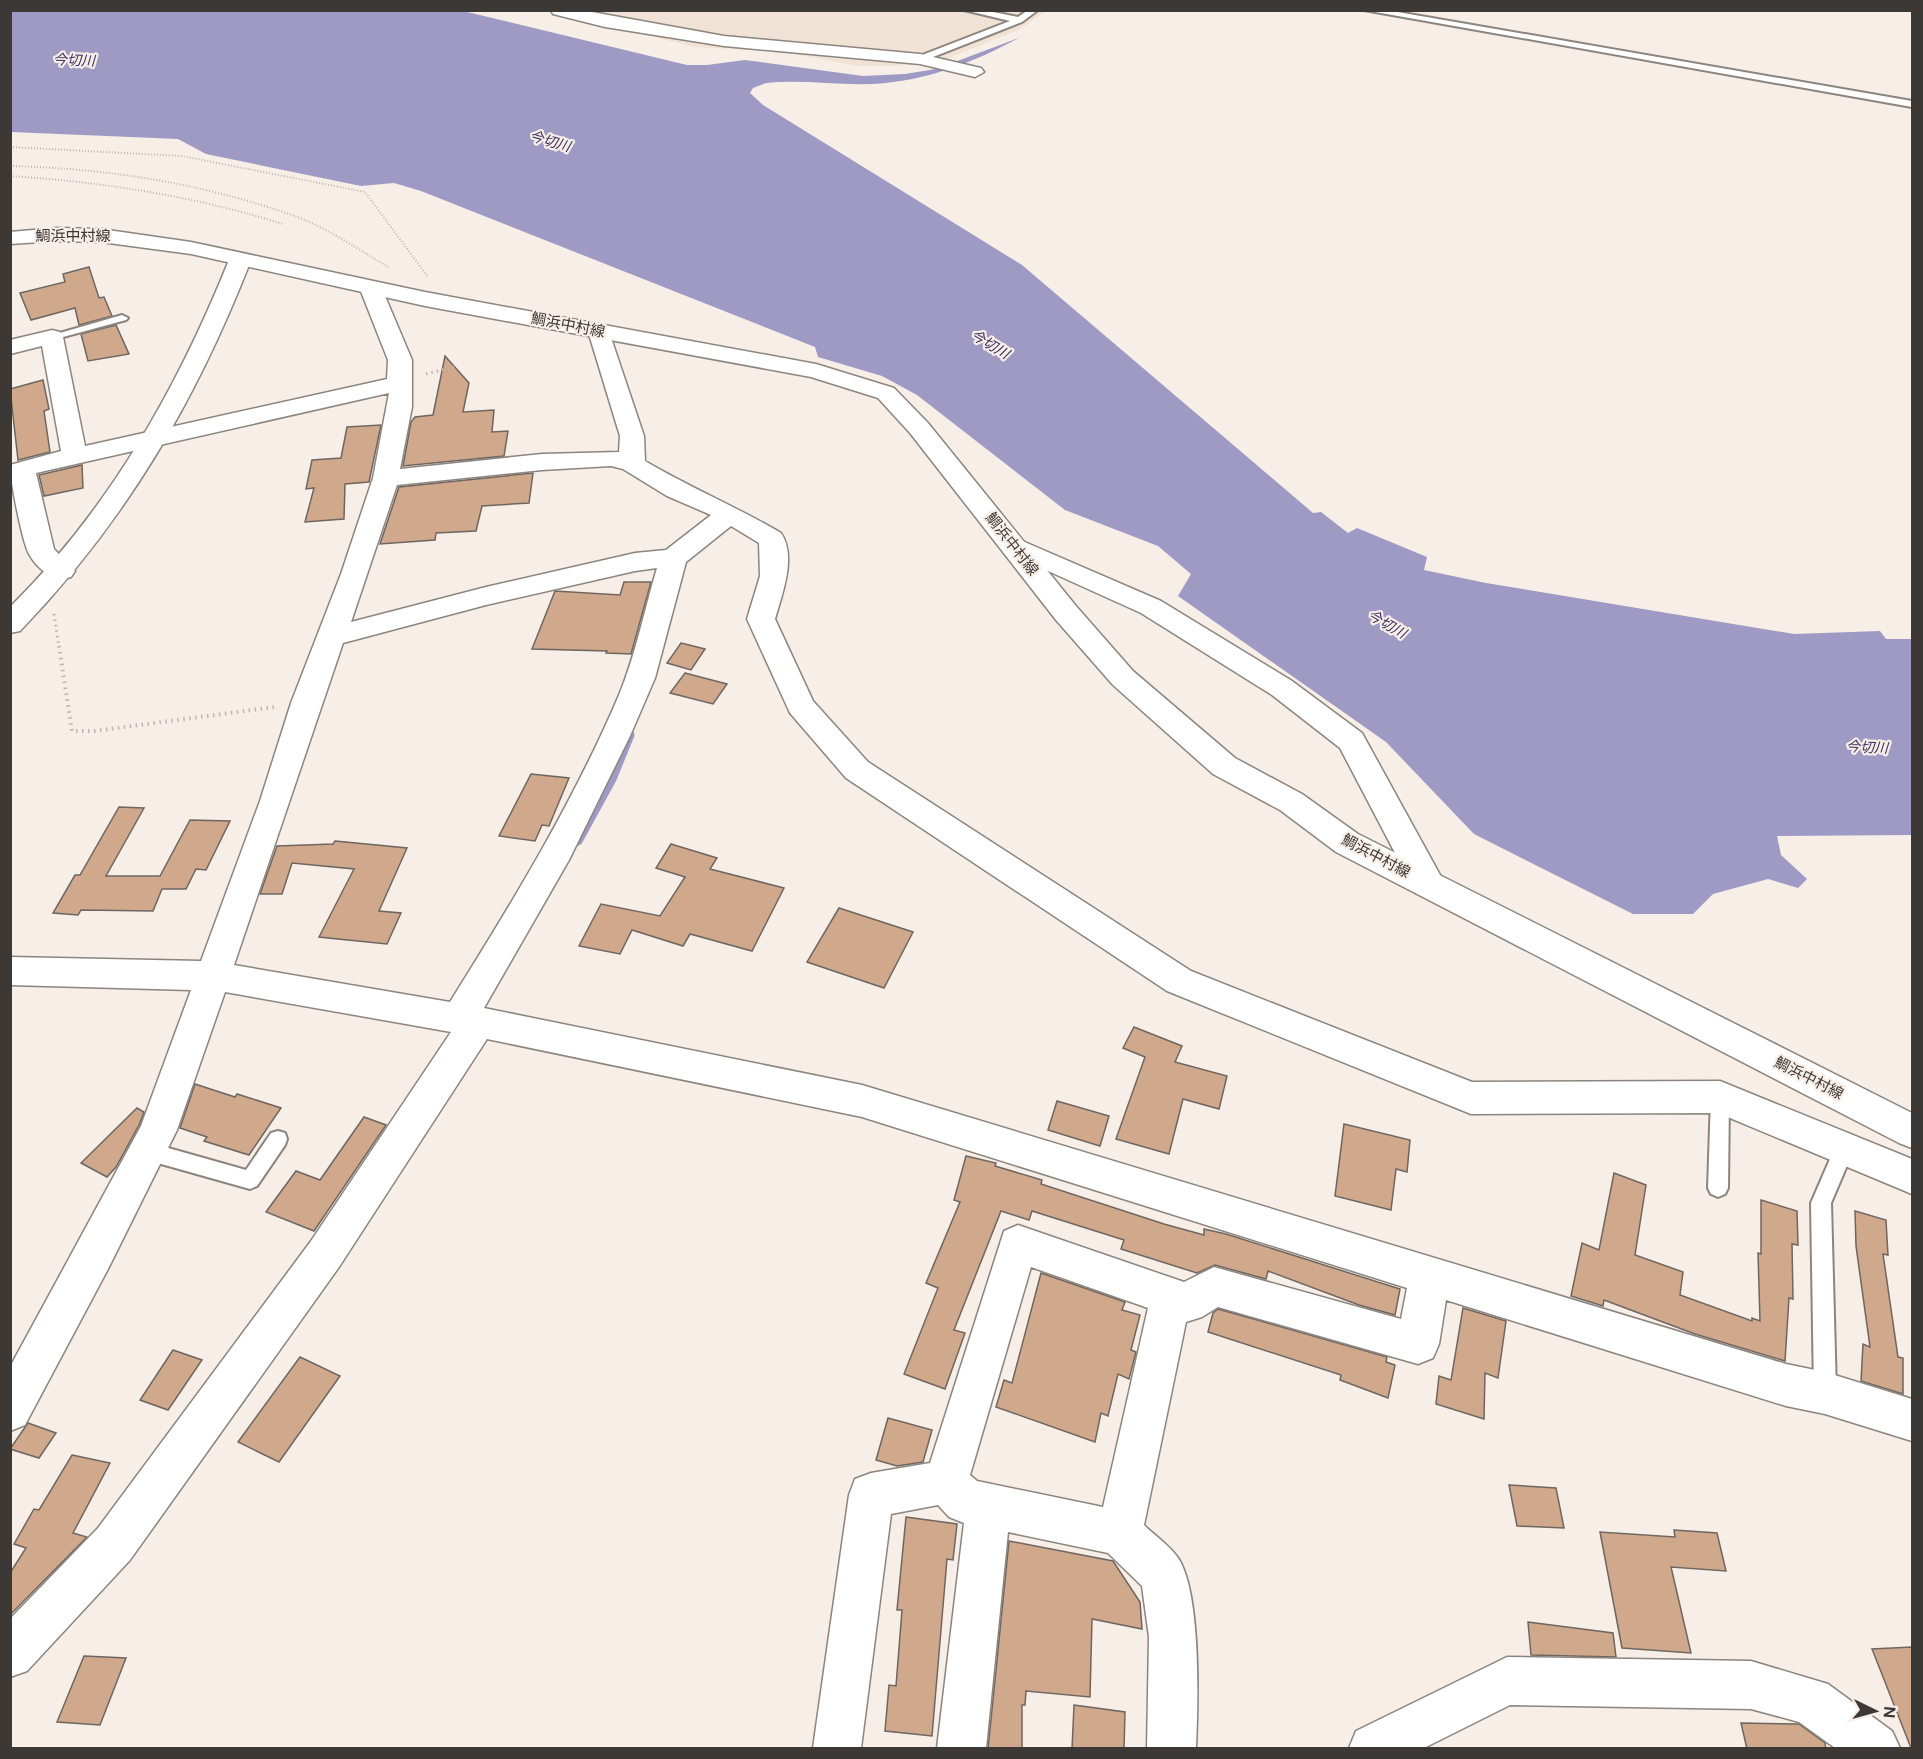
<svg xmlns="http://www.w3.org/2000/svg" width="1923" height="1759" font-family="'DM Sans','Noto Sans JP',sans-serif">
	<rect width="100%" height="100%" fill="#f7eee7"/>
	<!-- built -->
	<path fill="#f1e2d6" d="M551,10L1046,11L1020,29L947,59L894,66H857L777,51L693,47Z"/>
	<!-- water -->
	<path fill="#9e9ac4" d="M10,11H463L687,65H707L745,60L863,76L905,74L936,69L1021,37C978,60 935,78 886,83C846,87 805,79 766,83L753,88L750,93L763,105L1022,265L1313,513L1321,512L1348,533L1357,528L1427,557L1424,570L1486,583L1794,634L1880,631L1886,639H1912V835L1777,836L1781,855L1807,879L1798,888L1768,879L1713,894L1693,914H1633L1474,834L1386,742L1178,596L1191,574L1158,546L1065,510L917,395L882,376L818,357L815,347L421,191L394,183L361,186L206,154L178,139L11,132Z"/>
	<g fill="none" stroke-linecap="round" stroke-linejoin="round">
		<!-- stream -->
		<path stroke="#9e9ac4" stroke-width="9" d="M578,841L612,779L630,735"/>
	</g>
	<!-- building -->
	<g fill="#d0a88c" stroke="#6e6660" stroke-width="1.5">
		<path d="M89,267L99,298L104,297L112,316L79,325L75,308L31,320L20,293L65,282L63,274Z"/>
		<path d="M116,325L129,354L88,361L81,334Z"/>
		<path d="M445,356L469,383L463,412L494,410L492,432L508,431L504,456L403,466L411,422L415,417L433,415Z"/>
		<path d="M43,380L49,409L44,411L50,452L18,460L10,389Z"/>
		<path d="M381,425L369,482L345,484L344,519L305,522L314,488L306,489L312,460L341,458L347,427Z"/>
		<path d="M82,465L83,488L44,496L39,475Z"/>
		<path d="M533,473L529,503L482,506L476,531L436,533L435,540L380,544L399,487Z"/>
		<path d="M624,582H651L631,654L606,653L607,651L532,649L555,591L620,595Z"/>
		<path d="M681,643L705,649L691,670L667,663Z"/>
		<path d="M685,673L727,684L713,704L670,693Z"/>
		<path d="M531,774L569,778L549,826L542,825L535,841L499,836Z"/>
		<path d="M119,807L144,808L106,876H160L190,820L230,821L206,870L196,869L186,889H162L153,911L81,910L78,915L53,913L75,875H80Z"/>
		<path d="M335,841L407,848L379,911L401,913L387,944L319,937L354,869L292,863L282,894H260L277,846L333,844Z"/>
		<path d="M671,844L717,858L710,869L784,888L752,951L690,934L683,946L632,930L620,954L579,946L601,904L660,916L685,877L656,868Z"/>
		<path d="M839,908L913,932L884,988L807,962Z"/>
		<path d="M1134,1027L1182,1046L1175,1062L1227,1076L1219,1109L1183,1099L1169,1154L1116,1139L1145,1057L1123,1048Z"/>
		<path d="M195,1084L235,1097L237,1094L281,1108L249,1155L204,1141L207,1137L180,1128Z"/>
		<path d="M1057,1101L1109,1116L1100,1146L1048,1130Z"/>
		<path d="M137,1108L144,1112L139,1125L116,1167L107,1177L81,1163Z"/>
		<path d="M364,1117L386,1125L314,1231L266,1212L296,1171L320,1180Z"/>
		<path d="M1344,1124L1410,1140L1407,1172L1396,1169L1391,1210L1335,1196Z"/>
		<path d="M966,1156L996,1163L995,1166L1042,1180L1041,1184L1164,1224L1204,1235V1229L1226,1234L1400,1289L1395,1315L1359,1305L1268,1271L1266,1279L1215,1265L1197,1273L1121,1249L1124,1240L1032,1211L1029,1220L1001,1211L954,1330L965,1333L945,1389L904,1374L938,1288L926,1283L960,1202L954,1200Z"/>
		<path d="M1614,1173L1646,1185L1635,1255L1683,1272L1680,1295L1752,1321V1318L1760,1321L1758,1253L1761,1254V1200L1797,1211L1798,1245L1792,1244L1793,1299L1789,1298L1785,1361L1695,1334L1604,1300L1603,1306L1571,1296L1582,1243L1599,1250Z"/>
		<path d="M1855,1211L1886,1220L1888,1255L1883,1254L1898,1357L1903,1358V1394L1861,1381L1863,1344L1870,1347L1856,1246Z"/>
		<path d="M1041,1273L1125,1302L1122,1310L1140,1315L1131,1350L1136,1352L1129,1379L1118,1374L1108,1416L1101,1413L1095,1442L996,1407L1004,1380L1012,1383Z"/>
		<path d="M1463,1308L1506,1321L1498,1378L1485,1373L1484,1419L1436,1404L1439,1376L1451,1380Z"/>
		<path d="M1218,1309L1387,1357L1386,1362L1395,1365L1388,1398L1340,1380L1341,1375L1208,1332L1213,1313Z"/>
		<path d="M173,1350L202,1360L168,1410L140,1400Z"/>
		<path d="M300,1357L340,1376L279,1462L238,1442Z"/>
		<path d="M888,1418L932,1430L923,1462L897,1466L876,1460Z"/>
		<path d="M28,1423L56,1433L39,1458L10,1449Z"/>
		<path d="M72,1455L110,1463L73,1533L87,1537L10,1615V1573L26,1548L14,1544L34,1509L39,1510Z"/>
		<path d="M1509,1485L1556,1488L1564,1528L1517,1526Z"/>
		<path d="M906,1517L957,1524L953,1560L947,1559L932,1736L885,1731L889,1685L896,1686L902,1610H897Z"/>
		<path d="M1674,1530L1717,1533L1726,1571L1671,1567L1691,1653L1622,1648L1600,1532L1675,1537Z"/>
		<path d="M1009,1541L1113,1561L1140,1602L1142,1629L1092,1619L1090,1697L1026,1691L1025,1705H1022V1749H988Z"/>
		<path d="M1528,1622L1613,1633L1616,1657L1531,1655Z"/>
		<path d="M1912,1647V1747L1911,1748L1872,1649Z"/>
		<path d="M84,1656L126,1658L100,1725L57,1722Z"/>
		<path d="M1074,1705L1125,1712L1124,1749H1072Z"/>
		<path d="M1741,1723L1799,1724L1825,1743L1826,1749H1747Z"/>
	</g>
	<g fill="none" stroke-linecap="round" stroke-linejoin="round">
		<!-- service casing -->
		<g stroke="#8c847e" stroke-width="4">
			<g id="service">
				<path d="M964,10H983L1018,17L1028,10H1038L1022,22L923,61H917V57L1010,21Z"/>
				<path d="M1364,10H1386L1912,101V107Z"/>
				<path d="M122,315L128,318L126,320L52,340L46,337Z"/>
				<path d="M1720,1089L1727,1091L1729,1097L1728,1188L1725,1194L1718,1197L1711,1194L1708,1188L1711,1097L1713,1091Z"/>
				<path d="M278,1131L285,1133L287,1139L285,1145L257,1186L250,1189L147,1160L140,1157L137,1151L140,1145L147,1142L246,1170L271,1133Z"/>
				<path d="M1844,1140L1851,1143L1854,1149L1831,1203L1836,1392L1833,1400L1825,1403L1817,1400L1814,1392L1811,1203L1837,1143Z"/>
			</g>
		</g>
		<!-- minor casing -->
		<g stroke="#8c847e" stroke-width="3">
			<g id="minor">
				<path d="M551,10H581L724,36L920,54L981,68L984,72L975,77L920,64L724,46L605,27L553,14Z"/>
				<path d="M371,282L379,284L382,289L412,360V407L400,469L542,454L619,452L620,436L588,331L591,326H607L644,436L645,461C689,487 737,507 781,533C797,556 782,595 775,619L813,701L868,762L1191,971L1472,1082L1720,1081L1912,1159V1194L1718,1113L1471,1114L1167,991L846,778L790,713L747,619L760,576L759,543L731,526L686,562L655,678L630,736L569,860L484,1008L862,1085L1786,1364L1825,1372L1912,1399V1441L1825,1414L1786,1406L1446,1300L1439,1344L1433,1358L1418,1364L1218,1307L1202,1317L1186,1322L1144,1525C1155,1536 1173,1548 1180,1561C1201,1600 1198,1703 1196,1748H1147L1149,1637L1142,1586L1108,1553L1008,1532L986,1748H937L964,1523L949,1517L938,1505L891,1514L861,1748H813L849,1495L855,1479L871,1473L930,1463L1004,1231L1018,1225L1184,1282L1214,1267L1401,1319L1407,1288L862,1117L487,1039L339,1267L130,1560L27,1671L10,1677V1619L98,1528L311,1241L451,1032L225,992L177,1130L108,1269L25,1425L10,1431V1367L141,1126L191,990L10,985V957L201,961L260,801L291,703L341,574L373,478L389,393L36,473L54,549L75,571L71,577C54,582 38,570 29,554C22,541 10,478 10,465L61,451L42,346L10,354V340L52,330L60,332L63,337L85,446L387,379L388,360L360,289L363,284ZM611,466L623,469L667,496L711,515L666,550L635,553L486,587L351,622L397,485L542,470ZM657,568C644,611 636,654 619,695C573,803 512,903 450,1002L234,965L343,643L486,605L635,571ZM1031,1267L1148,1308L1103,1507L977,1481L970,1475Z"/>
				<path d="M1013,537L1161,601L1292,681L1362,733L1445,884L1440,893L1428,897L1416,893L1340,748L1272,695L1141,613L1004,551L1000,545L1004,539Z"/>
				<path d="M1507,1657L1751,1661L1828,1684L1892,1731L1900,1748H1835L1799,1722L1751,1709L1510,1705L1424,1748H1349L1356,1731Z"/>
			</g>
		</g>
		<!-- tertiary casing -->
		<g stroke="#8c847e" stroke-width="3">
			<path id="tertiary" d="M240,254L248,255L251,260C196,401 126,521 20,631L10,633V607C110,508 177,389 229,260L232,255Z"/>
		</g>
		<!-- secondary casing -->
		<g stroke="#8c847e" stroke-width="3">
			<path id="secondary" d="M56,228L101,229L191,242L425,292L816,364L894,388L928,423L1076,606L1133,671L1235,758L1302,794L1358,834L1912,1113V1148L1899,1143L1336,852L1280,810L1213,774L1113,685L1056,620L910,433L878,398L811,377L425,306L191,254L101,242L56,241L10,244V232Z"/>
		</g>
		<!-- path-far2 -->
		<g stroke="#bdb5b0" stroke-width="2" stroke-dasharray="1 2" stroke-linecap="butt">
			<path d="M10,147L182,156L365,192L428,277"/>
			<path d="M10,166C103,168 200,183 289,214C325,226 357,249 390,268"/>
			<path d="M10,176C103,182 194,196 283,224"/>
		</g>
		<!-- path-far1 -->
		<g stroke="#bdb5b0" stroke-width="3" stroke-dasharray="1.5 4" stroke-linecap="butt">
			<path d="M426,374L458,366"/>
			<path d="M54,614L59,647"/>
		</g>
		<!-- path -->
		<path stroke="#bdb5b0" stroke-width="4" stroke-dasharray="1.5 4.5" stroke-linecap="butt" d="M59,646L72,731H94L275,707"/>
		<!-- service -->
		<use href="#service" fill="#fff" fill-rule="evenodd"/>
		<!-- minor -->
		<use href="#minor" fill="#fff" fill-rule="evenodd"/>
		<!-- tertiary -->
		<use href="#tertiary" fill="#fff" fill-rule="evenodd"/>
		<!-- secondary -->
		<use href="#secondary" fill="#fff" fill-rule="evenodd"/>
	</g>
	<g text-anchor="middle" stroke-width="4.5" stroke-linejoin="round" paint-order="stroke">
		<!-- far-water labels -->
		<g font-size="14" font-style="italic" fill="#362c61" stroke="#f7eee7">
			<text transform="translate(74 60) rotate(2)" y="5">今切川</text>
			<text transform="translate(550 141) rotate(16)" y="5">今切川</text>
			<text transform="translate(990 344) rotate(31)" y="5">今切川</text>
			<text transform="translate(1387 624) rotate(30)" y="5">今切川</text>
			<text transform="translate(1867 747) rotate(3)" y="5">今切川</text>
		</g>
		<!-- street labels -->
		<g font-size="15" fill="#3c3836" stroke="#f7eee7">
			<text x="73" y="241">鯛浜中村線</text>
			<text transform="translate(568 325) rotate(11)" y="5">鯛浜中村線</text>
			<text transform="translate(1012 544) rotate(52)" y="5">鯛浜中村線</text>
			<text transform="translate(1376 856) rotate(28)" y="5">鯛浜中村線</text>
			<text transform="translate(1809 1078) rotate(27)" y="5">鯛浜中村線</text>
		</g>
	</g>
	<!-- border -->
	<rect width="1923" height="1759" fill="none" stroke="#3c3836" stroke-width="24"/>
	<!-- north arrow -->
	<g transform="translate(1875 1711) rotate(95)" stroke="#f7eee7" stroke-width="4.5" paint-order="stroke">
	<path d="M0-4.5L10 22L0 15L-10 22Z" fill="#3c3836"/>
	<text y="-9" font-size="16" font-weight="bold" text-anchor="middle" fill="#3c3836">N</text>
	</g>
</svg>
